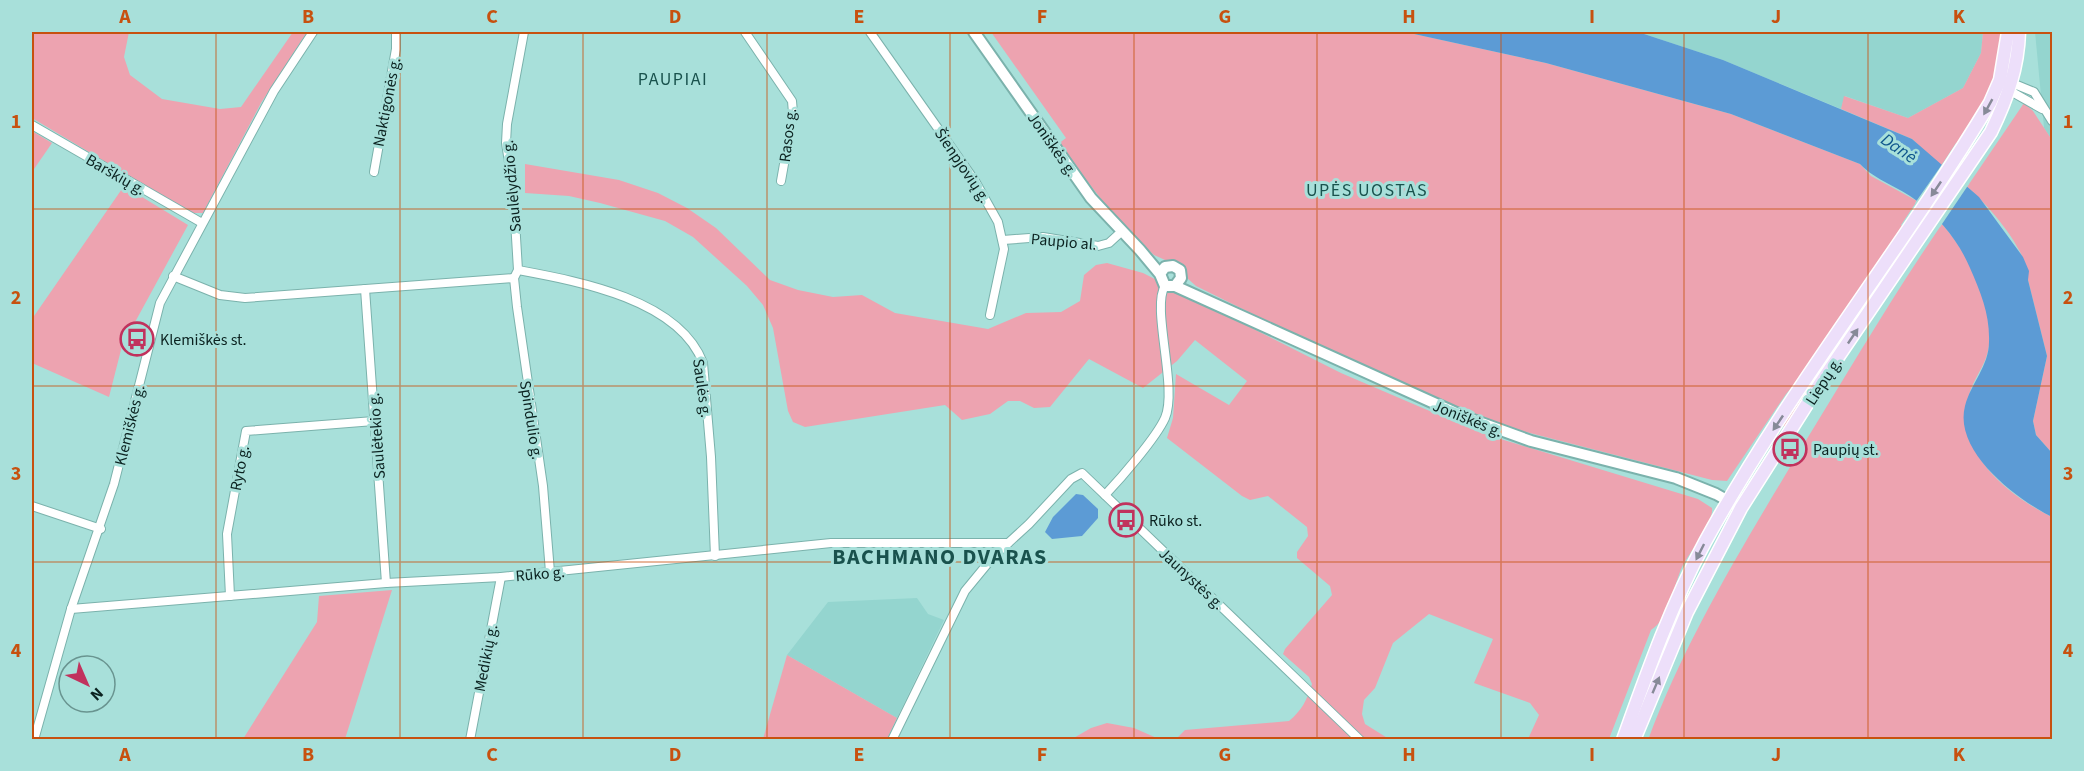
<svg xmlns="http://www.w3.org/2000/svg" width="2084" height="771" font-family="'Source Sans 3',sans-serif">
	<rect width="100%" height="100%" fill="#a8e0da"/>
	<!-- built -->
	<g fill="#94d5cf">
		<path d="M1638,32H1983L1981,53L1963,88L1908,118L1845,96L1841,109L1723,60Z"/>
		<path d="M2035,32H2052V140L2044,128Z"/>
		<path d="M917,598L928,614L944,620L897,718L787,655L828,602Z"/>
	</g>
	<!-- green -->
	<g fill="#eda3b0">
		<path d="M32,32H129L124,57L130,75L162,99L220,109L241,107L293,32H307L261,103L203,213H191L32,118Z"/>
		<path d="M991,32H1405L1546,63L1731,114L1860,164L1871,176L1917,201L1901,225L1903,227L1816,360L1786,394L1727,481L1712,480L1503,426L1334,354L1196,286L1187,278L1185,269L1154,255L1123,227L1058,144L1066,138Z"/>
		<path d="M1983,32H2001C2000,75 1982,109 1960,145L1956,143L1941,166L1912,139L1841,109L1844,96L1908,118L1963,88L1981,53Z"/>
		<path d="M2024,103L2033,111L2052,140V453L2036,435L2033,421L2047,356L2028,280C2030,253 1988,204 1967,187Z"/>
		<path d="M32,131L52,143L32,172Z"/>
		<path d="M525,164L619,180L658,193L687,208L716,228L770,280L798,290L833,297L862,295L895,313L988,329L1026,313L1061,312L1080,301L1084,275L1096,265L1107,263L1143,273L1341,373L1481,433L1698,499L1712,508C1714,523 1690,552 1682,567C1673,587 1670,618 1651,630L1609,739H1528L1539,715L1530,703L1474,683L1493,639L1429,614L1393,643L1375,688L1364,700L1362,714L1365,724L1389,739H1176L1185,730L1289,721C1302,710 1307,700 1312,684L1309,677L1283,654L1285,649L1332,595L1330,586L1297,558V552L1308,536L1307,527L1268,496L1250,500L1242,496L1167,438L1173,418L1176,374L1229,405L1247,381L1195,340L1177,361L1143,388L1089,359L1050,407L1034,408L1020,401H1008L990,414L962,420L945,405L805,427L793,422L788,411L773,328L763,305L747,286L693,237L665,221L600,203L569,196L525,193Z"/>
		<path d="M124,186L188,225L122,346L109,397L32,363V319Z"/>
		<path d="M1942,224C1969,254 1994,304 1989,345C1987,365 1973,378 1969,396C1954,452 2007,495 2052,517V739L1648,740C1686,637 1746,541 1802,447C1848,372 1892,297 1942,224Z"/>
		<path d="M1911,233L1915,235L1785,427L1783,426Z"/>
		<path d="M392,590L345,739H243L317,622L319,596Z"/>
		<path d="M787,655L897,718L887,739H763Z"/>
		<path d="M1107,723L1134,728L1159,739H1072L1091,728Z"/>
	</g>
	<!-- water -->
	<g fill="#5c9bd5">
		<path d="M1405,32H1638L1723,60L1912,139L1979,197L2023,257L2029,271L2028,280L2047,356L2033,421L2036,435L2052,453V517C2018,500 1953,452 1965,406C1971,383 1989,366 1989,342C1990,315 1981,293 1970,268C1959,242 1940,218 1917,201C1898,186 1876,181 1860,164L1731,114L1546,63Z"/>
		<path d="M1076,494L1083,495L1098,509V518L1082,536L1052,539L1045,532L1053,517Z"/>
	</g>
	<!-- pier -->
	<path fill="#a8e0da" d="M1943,163L1969,184L1940,227L1915,203Z"/>
	<g fill="none" stroke-linecap="round" stroke-linejoin="round">
		<!-- minor casing -->
		<g stroke="#7bb2ac" stroke-width="10">
			<g id="minor">
				<path d="M524,32L507,124L506,143L513,188L518,270L514,278L517,307L543,486L550,572"/>
				<path d="M745,32L792,101L793,113L781,181"/>
				<path d="M870,32L975,181L998,222L1004,249L990,315"/>
				<path d="M2007,81L2034,92L2052,121"/>
				<path d="M2005,88L2042,109"/>
				<path d="M32,125L202,223"/>
				<path d="M374,172L396,49V32"/>
				<path d="M1003,240L1043,237L1098,246L1109,243L1121,232"/>
				<path d="M518,270C577,281 679,299 703,363L711,457L715,556"/>
				<path d="M173,276L220,295L245,298L514,278"/>
				<path d="M365,289L386,583"/>
				<path d="M1105,495C1121,478 1156,438 1165,418C1178,388 1151,307 1165,286"/>
				<path d="M32,506L101,529"/>
				<path d="M230,596L227,534L246,431L374,421"/>
				<path d="M71,609L386,583L501,577L831,543H1008"/>
				<path d="M34,740L71,609L114,484L160,303L274,91L313,32"/>
				<path d="M470,740L501,577"/>
				<path d="M892,740L965,591L993,557L1029,524L1071,479L1082,473L1360,740"/>
			</g>
		</g>
		<!-- secondary casing -->
		<g stroke="#7bb2ac" stroke-width="14">
			<g id="secondary">
				<path d="M974,32L1091,198L1140,250L1160,274L1165,286H1175L1181,278L1180,270L1173,266L1165,267L1160,274"/>
				<path d="M1175,286L1465,417L1531,441L1676,478L1716,494L1741,508"/>
			</g>
		</g>
		<!-- primary casing -->
		<g stroke="#fff" stroke-width="15">
			<g id="primary">
				<path d="M1623,740C1647,673 1671,605 1705,542C1789,389 1900,252 1990,103L2000,80L2008,32"/>
				<path d="M1634,740L1687,612L1741,508L1821,382L1991,132C2007,99 2018,68 2019,32"/>
			</g>
		</g>
		<!-- minor -->
		<use href="#minor" stroke="#fff" stroke-width="8"/>
		<!-- secondary -->
		<use href="#secondary" stroke="#fff" stroke-width="10"/>
		<!-- primary -->
		<use href="#primary" stroke="#eddffa" stroke-width="12"/>
	</g>
	<!-- one-way arrows -->
	<defs><path id="oneway-solid" d="M-6-.8H1V-3.2L6.5 0L1 3.2V.8H-6Z" transform="scale(1.5)"/></defs>
	<g fill="#878a98">
		<use href="#oneway-solid" transform="translate(1988 107) rotate(119)"/>
		<use href="#oneway-solid" transform="translate(1936 189) rotate(124)"/>
		<use href="#oneway-solid" transform="translate(1853 336) rotate(-56)"/>
		<use href="#oneway-solid" transform="translate(1778 423) rotate(124)"/>
		<use href="#oneway-solid" transform="translate(1700 552) rotate(117)"/>
		<use href="#oneway-solid" transform="translate(1656 685) rotate(-67)"/>
	</g>
	<!-- grid -->
	<path fill="none" stroke="#c7510f" stroke-width="1.5" stroke-opacity="0.55" d="M216,32V740M400,32V740M583,32V740M767,32V740M950,32V740M1134,32V740M1317,32V740M1501,32V740M1684,32V740M1868,32V740M32,209H2052M32,386H2052M32,562H2052"/>
	<!-- icons -->
	<defs>
		<g id="bus-ring" transform="scale(1.725)"><circle r="9.5" fill="#a8e0da" stroke="#c1325d" stroke-width="1.5"/><path d="M-5-6H5V4H4V6H2V4H-2V6H-4V4H-5ZM-3.5-4V0h7V-4ZM-3.5 1.2v1.5H-2V1.2ZM2 1.2v1.5H3.5V1.2Z" fill="#c1325d"/></g>
	</defs>
	<g fill-rule="evenodd">
		<use href="#bus-ring" x="137" y="339"/>
		<use href="#bus-ring" x="1790" y="449"/>
		<use href="#bus-ring" x="1126" y="520"/>
	</g>
	<g text-anchor="middle" stroke-width="6" stroke-linejoin="round" paint-order="stroke">
		<!-- street labels -->
		<g font-size="16" fill="#0b2220" stroke="#a8e0da">
			<text transform="translate(386 102) rotate(-79)" y="6">Naktigonės g.</text>
			<text transform="translate(787 135) rotate(-83)" y="6">Rasos g.</text>
			<text transform="translate(1053 144) rotate(55)" y="6">Joniškės g.</text>
			<text transform="translate(963 165) rotate(56)" y="6">Šienpjovių g.</text>
			<text transform="translate(116 174) rotate(30)" y="6">Barškių g.</text>
			<text transform="translate(511 186) rotate(-95)" y="6">Saulėlydžio g.</text>
			<text transform="translate(1064 241) rotate(5)" y="6">Paupio al.</text>
			<text transform="translate(1823 381) rotate(-57)" y="6">Liepų g.</text>
			<text transform="translate(703 388) rotate(82)" y="6">Saulės g.</text>
			<text transform="translate(1468 418) rotate(22)" y="6">Joniškės g.</text>
			<text transform="translate(532 420) rotate(81)" y="6">Spindulio g.</text>
			<text transform="translate(129 425) rotate(-76)" y="6">Klemiškės g.</text>
			<text transform="translate(376 436) rotate(-94)" y="6">Saulėtekio g.</text>
			<text transform="translate(239 468) rotate(-79)" y="6">Ryto g.</text>
			<text transform="translate(540 573) rotate(-5)" y="6">Rūko g.</text>
			<text transform="translate(1192 578) rotate(43)" y="6">Jaunystės g.</text>
			<text transform="translate(485 658) rotate(-79)" y="6">Medikių g.</text>
		</g>
		<!-- poi labels -->
		<g font-size="16" fill="#0b2220" stroke="#a8e0da" text-anchor="start">
			<text x="160" y="345">Klemiškės st.</text>
			<text x="1813" y="455">Paupių st.</text>
			<text x="1149" y="526">Rūko st.</text>
		</g>
		<!-- neighbourhood labels -->
		<g font-size="18" letter-spacing="1.5" fill="#19524d" stroke="#a8e0da">
			<text x="673" y="85">PAUPIAI</text>
			<text x="1367" y="196">UPĖS UOSTAS</text>
		</g>
		<!-- water labels -->
		<g font-size="18" font-style="italic" fill="#0f568d" stroke="#a8e0da">
			<text transform="translate(1899 148) rotate(34)" y="6">Danė</text>
		</g>
		<!-- district labels -->
		<g font-size="22" font-weight="bold" letter-spacing="1.5" fill="#19524d" stroke="#a8e0da">
			<text x="940" y="564">BACHMANO DVARAS</text>
		</g>
	</g>
	<!-- border -->
	<rect width="2084" height="771" fill="none" stroke="#a8e0da" stroke-width="66"/>
	<!-- north arrow -->
	<g transform="translate(87 684) rotate(136)"><circle r="28" fill="#a8e0da" stroke="#699490" stroke-width="1.5"/>
	<path d="M0-4.5L10 22L0 15L-10 22Z" fill="#c1325d"/>
	<text y="-9" font-size="16" font-weight="bold" text-anchor="middle" fill="#0b2220">N</text>
	</g>
	<rect x="33" y="33" width="2018" height="705" fill="none" stroke="#c7510f" stroke-width="2"/>
	<g font-size="20" text-anchor="middle" font-weight="bold" fill="#c7510f">
		<text x="125" y="23">A</text>
		<text x="308" y="23">B</text>
		<text x="492" y="23">C</text>
		<text x="675" y="23">D</text>
		<text x="859" y="23">E</text>
		<text x="1042" y="23">F</text>
		<text x="1225" y="23">G</text>
		<text x="1409" y="23">H</text>
		<text x="1592" y="23">I</text>
		<text x="1776" y="23">J</text>
		<text x="1959" y="23">K</text>
		<text x="16" y="128">1</text>
		<text x="2068" y="128">1</text>
		<text x="16" y="304">2</text>
		<text x="2068" y="304">2</text>
		<text x="16" y="480">3</text>
		<text x="2068" y="480">3</text>
		<text x="16" y="657">4</text>
		<text x="2068" y="657">4</text>
		<text x="125" y="761">A</text>
		<text x="308" y="761">B</text>
		<text x="492" y="761">C</text>
		<text x="675" y="761">D</text>
		<text x="859" y="761">E</text>
		<text x="1042" y="761">F</text>
		<text x="1225" y="761">G</text>
		<text x="1409" y="761">H</text>
		<text x="1592" y="761">I</text>
		<text x="1776" y="761">J</text>
		<text x="1959" y="761">K</text>
	</g>
</svg>
